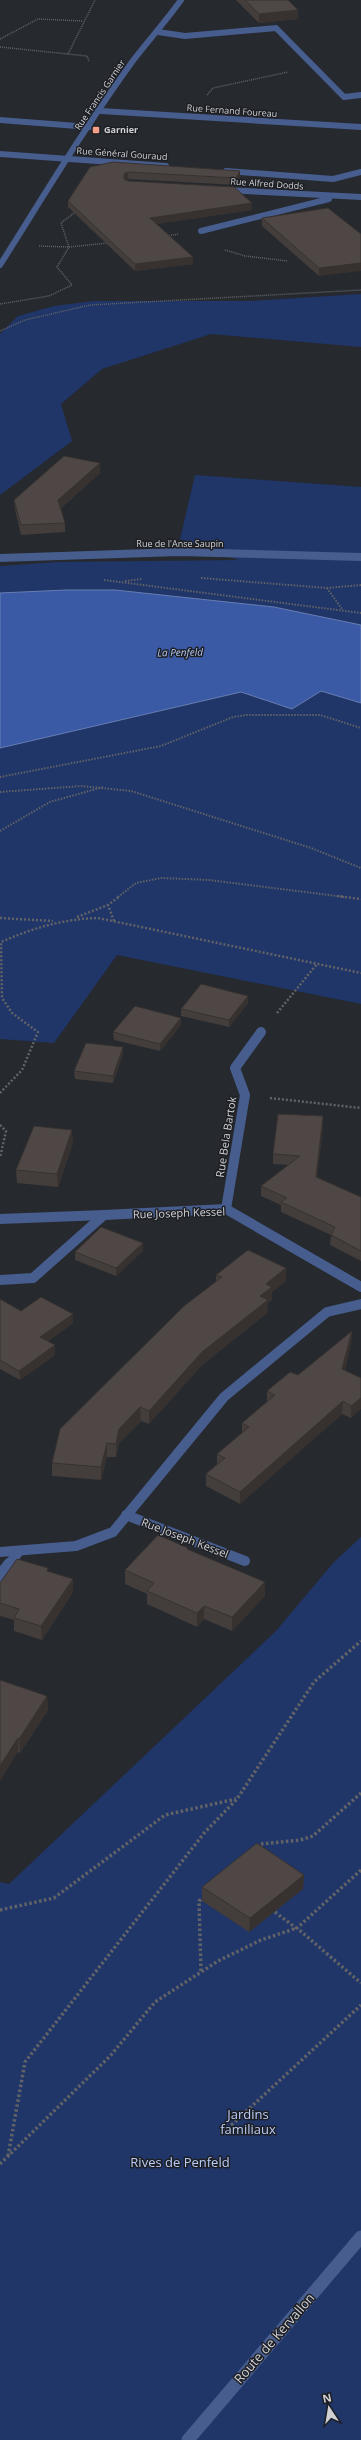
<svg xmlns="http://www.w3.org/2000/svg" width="361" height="2440" font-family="'Open Sans',sans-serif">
	<rect width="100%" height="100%" fill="#26292e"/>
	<!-- green -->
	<g fill="#203568">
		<path d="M361,294V347L211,334L102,369L61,404L72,441L0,495V334L18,316L54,306L94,301H252Z"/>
		<path d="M195,475L361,487V625L274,607L115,590L0,593V566L57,562L238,560L180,539Z"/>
		<path d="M321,691L361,703V1004L117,955L54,1043L0,1039V748L241,692L292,709Z"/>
		<path d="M361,1537V2440H0V1882L9,1884L276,1631L334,1562Z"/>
	</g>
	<!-- water -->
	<path fill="#3a5aa6" stroke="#677eb4" d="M66,590H115L274,607L361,625V703L321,691L292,709L241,692L0,748V593Z"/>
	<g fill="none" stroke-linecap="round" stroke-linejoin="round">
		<!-- path-far3 -->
		<g stroke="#616367" stroke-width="1.5" stroke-dasharray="1 1" stroke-linecap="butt">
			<path d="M0,39L38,19L83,21"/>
			<path d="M0,47L87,56L89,61"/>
			<path d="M68,54L95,0"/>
			<path d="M207,95L213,88L288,72"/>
			<path d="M167,236L179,234"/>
			<path d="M39,246L69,247L108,243"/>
			<path d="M225,250L245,256L288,261"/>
			<path d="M0,304L49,296L72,285L57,267L69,247L61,223L77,211"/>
			<path d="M0,331L25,320L90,305L361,290"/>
		</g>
		<!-- path-far2 -->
		<g stroke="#616367" stroke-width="2" stroke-dasharray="1.5 1.5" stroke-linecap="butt">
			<path d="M201,578L327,588L361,585"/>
			<path d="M104,580L361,613"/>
			<path d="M125,581L142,579"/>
			<path d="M327,588L342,609"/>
			<path d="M0,777L161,746L233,717L247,715H320L361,728"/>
			<path d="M0,792L81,786L131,791L311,848L361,868"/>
			<path d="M0,831L50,802L103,787"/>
			<path d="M118,897L136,883L161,878L209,880L345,897"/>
		</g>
		<!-- path-far1 -->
		<g stroke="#616367" stroke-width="2.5" stroke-dasharray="2 2" stroke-linecap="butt">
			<path d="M337,896L361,899"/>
			<path d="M77,917L108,905"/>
			<path d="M0,918L53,921"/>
			<path d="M114,921L108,905L120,896"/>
			<path d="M277,1013L317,964"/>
			<path d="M0,1093L22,1070L38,1032L12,1013L2,998L1,942C33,928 63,919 98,918L361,973"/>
			<path d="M270,1098L361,1108"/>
			<path d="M0,1125L6,1131L0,1158"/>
		</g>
		<!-- path -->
		<g stroke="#616367" stroke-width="3.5" stroke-dasharray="2.5 2.5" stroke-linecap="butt">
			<path d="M257,1847L261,1844L300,1840L313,1836L361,1793"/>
			<path d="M361,1870L297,1928L361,1983"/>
			<path d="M0,1910L54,1898L165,1815L236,1799"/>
			<path d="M275,1912L296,1928"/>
			<path d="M201,1971L199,1901L204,1897"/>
			<path d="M224,2132L361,2005"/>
			<path d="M8,2156L25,2062L205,1832L237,1799L314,1682L361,1641"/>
			<path d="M0,2164L111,2055L155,2002L218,1961L261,1940L297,1928"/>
		</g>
		<!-- pedestrian -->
		<path stroke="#465d8e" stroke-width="6" d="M101,111L361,127"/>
		<!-- minor-far2 -->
		<g stroke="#465d8e" stroke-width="6">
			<path d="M158,32L185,36L276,28L344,97L361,95"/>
			<path d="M0,120L90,127"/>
			<path d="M0,154L166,166"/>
			<path d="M226,171L333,179L361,172"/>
			<path d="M225,190L361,197"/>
			<path d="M201,231L329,199"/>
			<path d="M0,265C43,197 85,127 132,62C148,41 166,21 181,0"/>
		</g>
		<!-- minor-far1 -->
		<g stroke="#465d8e" stroke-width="10">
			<path d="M226,1209L245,1095L235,1068L261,1032"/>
			<path d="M0,1219L104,1215"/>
			<path d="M0,1280L33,1278L104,1215L226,1209L361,1287"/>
			<path d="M126,1515L245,1561"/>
			<path d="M0,1552L76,1546L113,1532L224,1397L327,1312L361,1304"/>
			<path d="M9,1565L19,1551"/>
		</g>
		<!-- minor -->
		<g stroke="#465d8e" stroke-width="13">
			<path d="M0,1577L10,1564"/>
			<path d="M188,2440L361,2237"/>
		</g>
		<!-- tertiary -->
		<path stroke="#465d8e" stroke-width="8" d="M0,558L179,552L361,557"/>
	</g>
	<!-- wall -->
	<g fill="#433d3b">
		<path d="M236,0H288L298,19L259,23Z"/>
		<path d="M90,167L240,171V178L236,185L128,179L126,180L128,181L252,210L156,224L193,264L135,271L68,207V201Z"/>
		<path d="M328,208L319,276L262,226V218Z"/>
		<path d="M100,463V473L61,508L65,523V532L21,535L15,509L14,500Z"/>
		<path d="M248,996V1003L229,1027L181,1016V1009Z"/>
		<path d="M181,1025L160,1051L114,1040L113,1032Z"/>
		<path d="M123,1047V1054L113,1083L75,1079L74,1071Z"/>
		<path d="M323,1116V1126L317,1177L361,1197V1261L330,1245L331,1235L281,1212V1205L261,1196V1186L288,1165L273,1164V1154Z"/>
		<path d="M73,1143L58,1187L17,1183L16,1170Z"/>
		<path d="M143,1243V1251L116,1276L75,1260V1252Z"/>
		<path d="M216,1275L286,1281L272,1292V1300L268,1303L267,1313L202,1365L149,1424L141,1421L119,1443L116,1457H107L101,1480L52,1476V1463L216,1282Z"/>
		<path d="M0,1299L21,1311L73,1314V1323L48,1341L55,1345V1355L20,1380L0,1369Z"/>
		<path d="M352,1331L351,1343L345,1370L361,1378L351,1418L342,1414L240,1504L206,1486V1474L217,1464V1454L242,1433V1423L267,1402V1391L298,1375Z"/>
		<path d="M188,1548V1550L265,1596L232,1631L204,1619L197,1627L147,1604V1594L125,1584V1570Z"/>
		<path d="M48,1572L73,1592L42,1640L14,1631V1620L0,1616V1583Z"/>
		<path d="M0,1680L47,1696L48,1710L20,1753L18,1752Z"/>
		<path d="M304,1875L303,1889L249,1932L202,1901V1887Z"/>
	</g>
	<!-- shaded-wall -->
	<g fill="#373230">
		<path d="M298,10V19L259,23V14Z"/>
		<path d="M240,171V178L236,185V178Z"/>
		<path d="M128,172V179L124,181V174Z"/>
		<path d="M252,203V210L150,225V218Z"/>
		<path d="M193,257V264L135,271V264Z"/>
		<path d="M361,263V271L319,276V268Z"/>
		<path d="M100,463V473L59,509L58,500Z"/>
		<path d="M248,996V1003L229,1027V1020Z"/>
		<path d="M181,1018V1025L160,1051V1044Z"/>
		<path d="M123,1047V1054L113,1083V1076Z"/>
		<path d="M323,1116V1126L316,1186V1177Z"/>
		<path d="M72,1130L73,1143L58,1187L57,1174Z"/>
		<path d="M143,1243V1251L116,1276V1268Z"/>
		<path d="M286,1268V1281L272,1292V1300L268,1303L267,1313L202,1365L149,1424V1411L202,1352L260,1296L266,1284Z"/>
		<path d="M73,1314V1323L41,1347L40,1337Z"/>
		<path d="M352,1331L351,1343L342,1381V1369Z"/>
		<path d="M55,1345V1355L20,1380L19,1371Z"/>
		<path d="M361,1398V1409L351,1418V1406Z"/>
		<path d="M343,1401L342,1414L240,1504V1492Z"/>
		<path d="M140,1407L141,1421L119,1443L116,1457V1444L119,1429Z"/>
		<path d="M107,1443V1457L101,1480V1467Z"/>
		<path d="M73,1579V1592L42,1640L41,1626Z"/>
		<path d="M265,1582V1596L232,1631V1617Z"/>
		<path d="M204,1606V1619L197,1627V1613Z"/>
		<path d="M47,1696L48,1710L20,1753L19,1739Z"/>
		<path d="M18,1738V1752L0,1781V1766Z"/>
		<path d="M304,1875L303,1889L249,1932L250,1918Z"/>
	</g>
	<!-- building -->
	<g fill="#4e4745" stroke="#373230">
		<path d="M245,0H288L298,10L259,14Z"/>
		<path d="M113,162L240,171L236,178L128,172L124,174V179L128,181L234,187L252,203L150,218L193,257L135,264L68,201L90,167Z"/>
		<path d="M328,208L361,234V263L319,268L262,218Z"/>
		<path d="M64,456L100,463L58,500L65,523L21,525L14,500Z"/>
		<path d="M201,984L248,996L229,1020L181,1009Z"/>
		<path d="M135,1006L181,1018L160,1044L113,1032Z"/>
		<path d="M86,1043L123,1047L113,1076L74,1071Z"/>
		<path d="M278,1114L323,1116L316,1177L361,1197V1251L331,1235L335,1227L281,1202L287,1198L261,1186L300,1156L273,1154Z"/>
		<path d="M34,1126L72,1130L57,1174L16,1170Z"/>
		<path d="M101,1227L143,1243L116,1268L75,1252Z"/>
		<path d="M248,1250L286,1268L266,1284L272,1287L260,1296L268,1300L202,1352L149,1411L140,1407L119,1429L116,1444L107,1443L101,1467L52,1463L60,1429L184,1306L222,1277L216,1275Z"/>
		<path d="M41,1297L73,1314L40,1337L55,1345L19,1371L0,1360V1299L21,1311Z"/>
		<path d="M352,1331L342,1369L361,1378V1398L351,1406L343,1401L240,1492L206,1474L225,1458L217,1454L249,1427L242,1423L275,1395L267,1391L290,1372L298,1375Z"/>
		<path d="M158,1535L188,1548L187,1549L265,1582L232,1617L204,1606L197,1613L147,1591L154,1583L125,1570Z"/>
		<path d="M17,1559L48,1568L47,1571L73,1579L41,1626L14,1618L19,1609L0,1603V1583Z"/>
		<path d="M0,1680L47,1696L19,1739L18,1738L0,1766Z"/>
		<path d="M257,1843L304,1875L250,1918L202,1887Z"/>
	</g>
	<!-- markers -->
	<rect fill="#f49f86" stroke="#1d1f24" stroke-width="1.5" x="92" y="126" width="8" height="8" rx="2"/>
	<g text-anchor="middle" stroke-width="3" stroke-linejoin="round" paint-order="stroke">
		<!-- far-street labels -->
		<g font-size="9" fill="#cfd1d4" stroke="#1d1f24">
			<text transform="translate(100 95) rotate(-56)" y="3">Rue Francis Garnier</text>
			<text transform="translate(232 111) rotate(4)" y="3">Rue Fernand Foureau</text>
			<text transform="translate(122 154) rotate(4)" y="3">Rue Général Gouraud</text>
			<text transform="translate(267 184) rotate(4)" y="3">Rue Alfred Dodds</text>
			<text x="180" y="547">Rue de l'Anse Saupin</text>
		</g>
		<!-- far-poi labels -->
		<g font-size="9" font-weight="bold" fill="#cfd1d4" stroke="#1d1f24" text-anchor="start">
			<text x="104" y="133">Garnier</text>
		</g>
		<!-- far-water labels -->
		<g font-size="10" font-style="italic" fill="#b4c8f2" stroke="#1d1f24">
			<text transform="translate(180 652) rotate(-1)" y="4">La Penfeld</text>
		</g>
		<!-- street labels -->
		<g font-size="11" fill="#cfd1d4" stroke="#1d1f24">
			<text transform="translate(226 1137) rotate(-81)" y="4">Rue Bela Bartok</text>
			<text transform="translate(179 1213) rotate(-2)" y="4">Rue Joseph Kessel</text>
			<text transform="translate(185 1538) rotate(21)" y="4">Rue Joseph Kessel</text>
		</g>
		<!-- near-park labels -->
		<g font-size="13" fill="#b9cdf8" stroke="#1d1f24">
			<text x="248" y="2119">Jardins<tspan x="248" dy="15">familiaux</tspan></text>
			<text x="180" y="2167">Rives de Penfeld</text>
		</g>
		<!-- near-street labels -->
		<g font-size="13" fill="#cfd1d4" stroke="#1d1f24">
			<text transform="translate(274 2338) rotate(-49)" y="5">Route de Kervallon</text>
		</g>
	</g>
	<!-- north arrow -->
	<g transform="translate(329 2408) rotate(348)" stroke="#1d1f24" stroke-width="3" paint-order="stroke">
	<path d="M0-3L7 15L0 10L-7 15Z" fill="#cfd1d4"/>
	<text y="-6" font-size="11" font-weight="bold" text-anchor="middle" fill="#cfd1d4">N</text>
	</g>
</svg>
